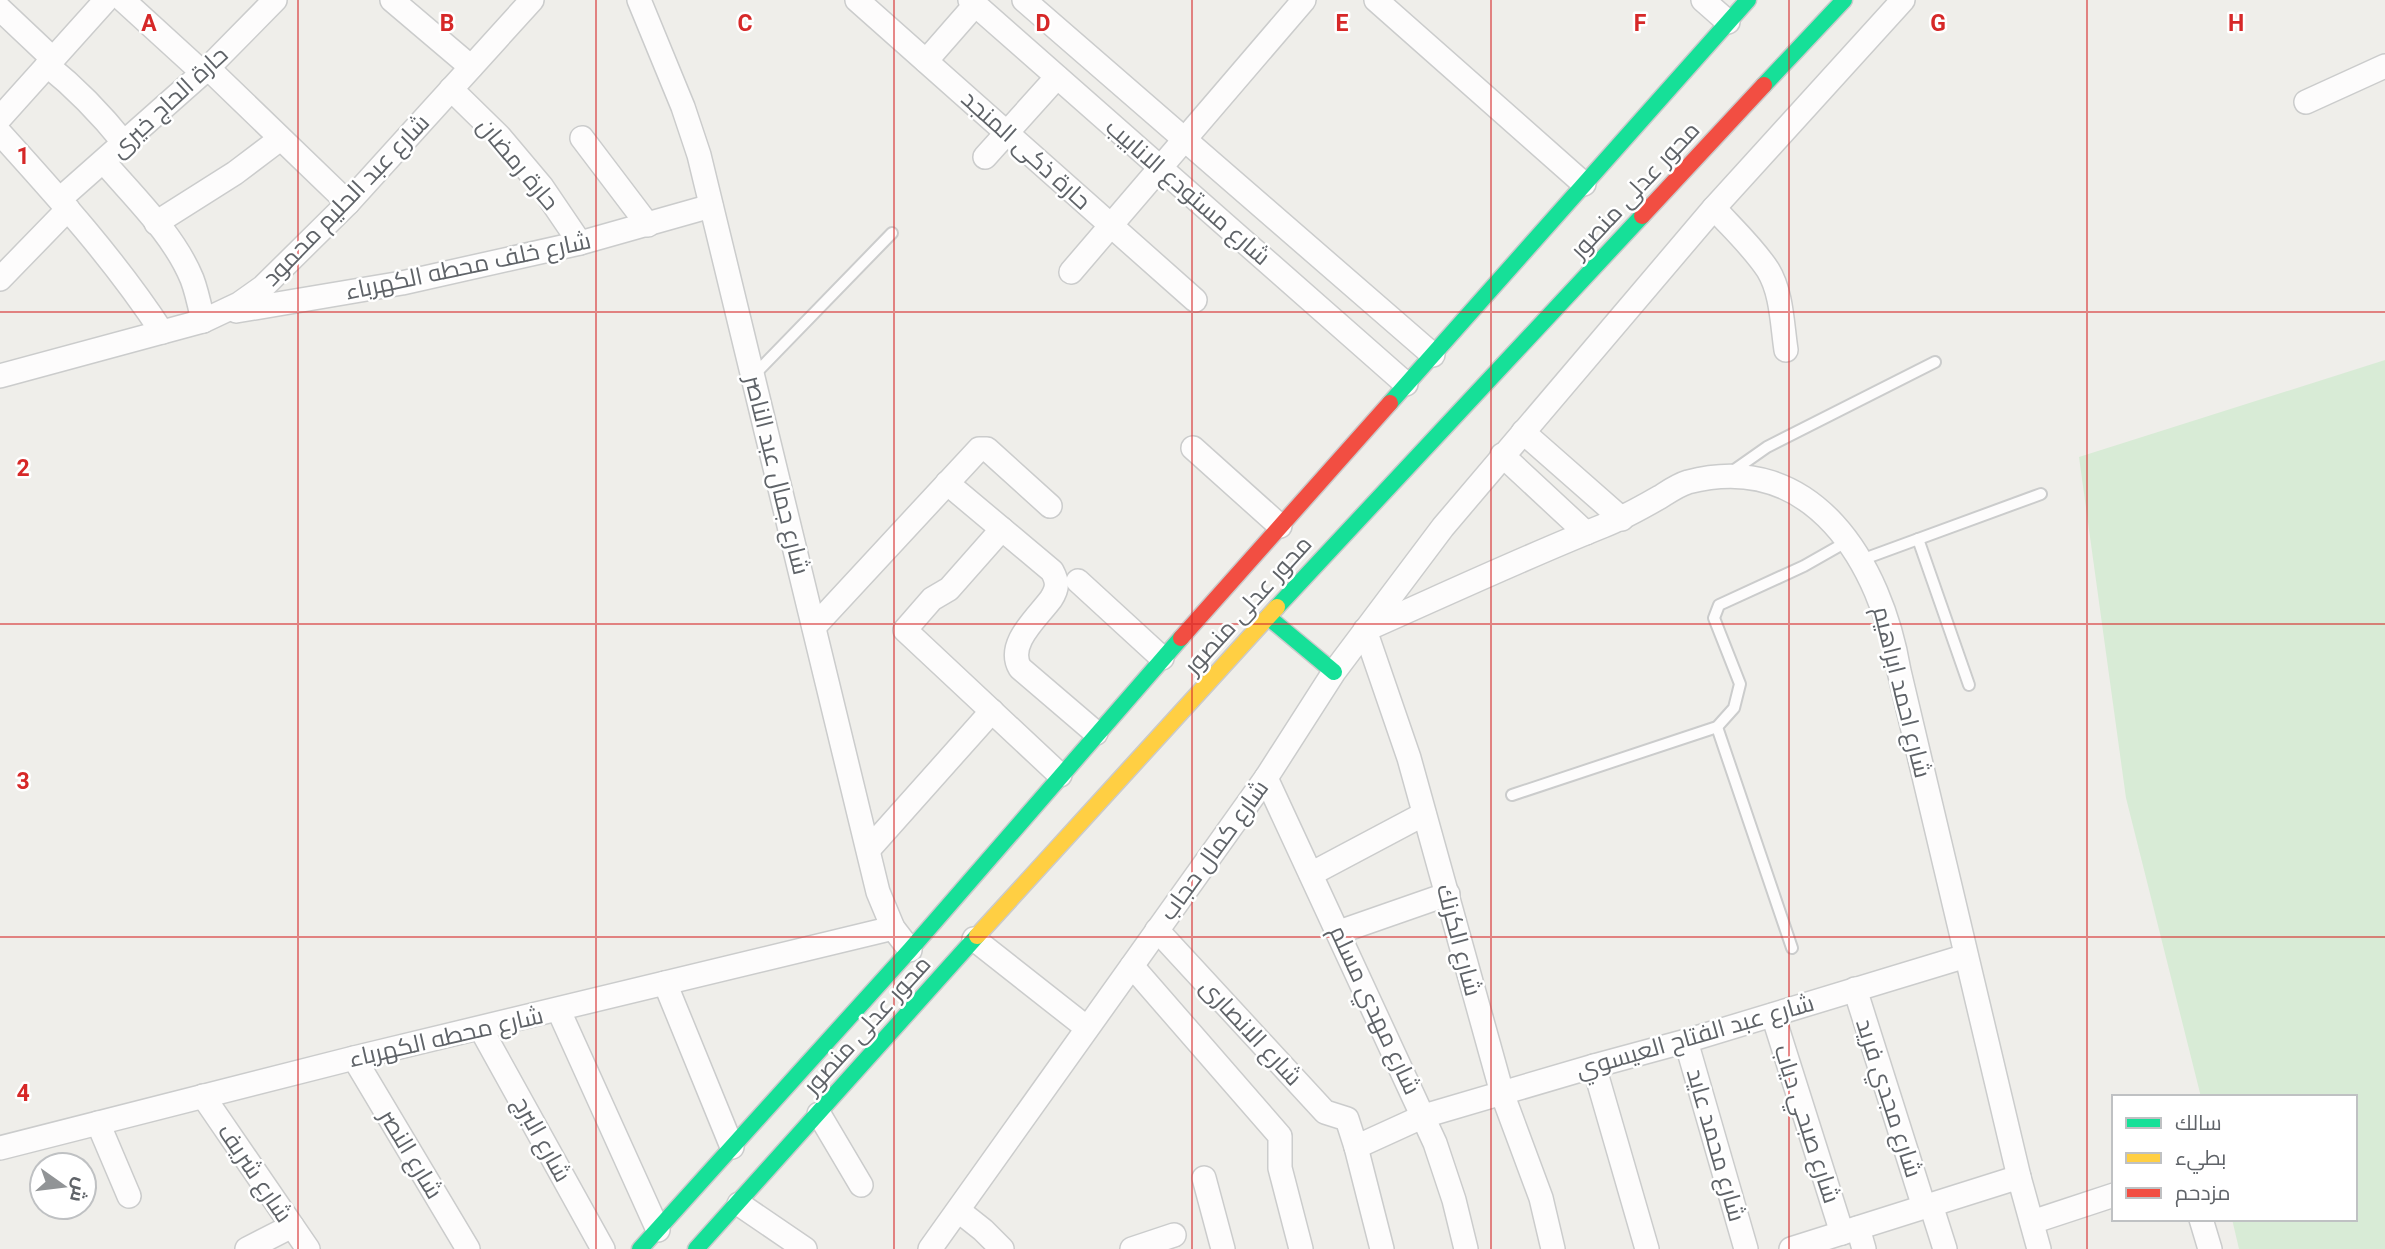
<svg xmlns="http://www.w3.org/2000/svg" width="2385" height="1249" font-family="Roboto,Cairo,sans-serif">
	<rect width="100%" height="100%" fill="#efeeea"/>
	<!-- green -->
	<path fill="#d8ebd6" d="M2385,360V1249H2239L2232,1219H2355V1097H2201L2126,798L2079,457Z"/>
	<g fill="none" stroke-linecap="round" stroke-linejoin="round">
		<!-- lane casing -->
		<g stroke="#cbcccc" stroke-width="14">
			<g id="lane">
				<path d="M754,375L892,233"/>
				<path d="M1730,473L1767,447L1935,362"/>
				<path d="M1918,539L1969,685"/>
				<path d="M1861,560L2041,494"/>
				<path d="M1717,727L1792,948"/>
				<path d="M1512,795L1717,727L1734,708L1740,684L1714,618L1719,605L1804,566L1848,541"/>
			</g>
		</g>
		<!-- street casing -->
		<g stroke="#cbcccc" stroke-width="26">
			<g id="street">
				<path d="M123,0L203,73"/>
				<path d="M392,0L471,67"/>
				<path d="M639,0L683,107L699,155L878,892L893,928L910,950"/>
				<path d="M857,0L1195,300"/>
				<path d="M970,0L1406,384"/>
				<path d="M1024,0L1433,355"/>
				<path d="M1376,0L1584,184"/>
				<path d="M1703,0L1728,22"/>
				<path d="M0,9L53,59"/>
				<path d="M926,61L975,5"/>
				<path d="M47,65C77,89 101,114 125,144"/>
				<path d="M208,68L348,203"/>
				<path d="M451,89L499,136L542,187L580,243"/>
				<path d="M2306,102L2385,66"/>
				<path d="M0,118L106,0"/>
				<path d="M0,133C57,196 115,260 162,332"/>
				<path d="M582,138L648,225"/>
				<path d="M985,157L1057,77"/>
				<path d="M104,162C135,198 174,235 192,279C197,292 200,307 203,321"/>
				<path d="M60,199L208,68L275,0"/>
				<path d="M1714,208C1732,228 1753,247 1768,270C1782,293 1782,324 1786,350"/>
				<path d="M156,223L235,173L280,139"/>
				<path d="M1071,272L1304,0"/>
				<path d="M0,279L68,209"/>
				<path d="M236,311L402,283L580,243L711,206"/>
				<path d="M0,376L203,321L239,304L263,287L348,203L532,0"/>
				<path d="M1523,432L1622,519"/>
				<path d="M1193,448L1280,526"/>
				<path d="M1502,455L1586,533"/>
				<path d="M947,483L1052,571C1058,582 1058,588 1051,599C1037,618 1006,644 1020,668L1096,733"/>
				<path d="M1002,529L949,589L932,599L905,630L1060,775"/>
				<path d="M1078,581L1162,658"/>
				<path d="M814,627L979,449H987L1050,506"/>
				<path d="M1266,778L1435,1143L1454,1200L1466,1249"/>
				<path d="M869,849L992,711"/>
				<path d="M1311,874L1424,814"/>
				<path d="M1157,930L1325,1112L1347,1119L1356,1147L1382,1249"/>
				<path d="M1339,932L1448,894"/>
				<path d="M974,939L1087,1028"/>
				<path d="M1132,966L1280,1136V1168L1301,1249"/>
				<path d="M665,983L732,1147"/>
				<path d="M1855,989L1924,1207"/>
				<path d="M559,1011L658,1230"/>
				<path d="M1773,1015L1842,1233"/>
				<path d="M481,1029L603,1249"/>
				<path d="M1686,1041L1746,1249"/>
				<path d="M354,1058L468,1249"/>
				<path d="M1594,1066L1647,1249"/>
				<path d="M203,1096L308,1249"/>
				<path d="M819,1114L861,1185"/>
				<path d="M98,1123L129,1196"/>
				<path d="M1356,1147L1424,1116L1594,1066L1686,1041L1966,956"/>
				<path d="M0,1148L354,1058L893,928"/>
				<path d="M1204,1178L1223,1249"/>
				<path d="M739,1204L805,1249"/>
				<path d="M1931,1205L1945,1249"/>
				<path d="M959,1211L983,1230L1002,1249"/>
				<path d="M2201,1219L2210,1249"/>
				<path d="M2032,1222L2114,1195"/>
				<path d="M1858,1228L1864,1249"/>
				<path d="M247,1249L292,1226"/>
				<path d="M930,1249L1266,778L1334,672L1443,527L1714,208L1903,0"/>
				<path d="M1132,1249L1174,1235"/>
				<path d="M1553,1249L1541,1198L1502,1093L1409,758L1365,630C1444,595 1523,558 1603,526C1623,518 1641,508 1660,497C1668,492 1678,485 1688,482C1813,449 1881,564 1899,671L2019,1177L2039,1249"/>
				<path d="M1791,1249L2019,1177"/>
			</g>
		</g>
		<!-- fast casing -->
		<g stroke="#cacacb" stroke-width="19">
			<g id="fast">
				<path d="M1764,85L1844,0"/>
				<path d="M1390,403L1748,0"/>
				<path d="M1277,607L1642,216"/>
				<path d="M1268,617L1334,672"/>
				<path d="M640,1249L910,950L1181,638"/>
				<path d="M696,1249L977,936"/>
			</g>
		</g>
		<!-- slow casing -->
		<g stroke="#cacacb" stroke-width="19">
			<path id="slow" d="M977,936L1277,607"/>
		</g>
		<!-- jam casing -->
		<g stroke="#cacacb" stroke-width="19">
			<g id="jam">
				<path d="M1642,216L1764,85"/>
				<path d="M1181,638L1390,403"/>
			</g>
		</g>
		<!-- lane -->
		<use href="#lane" stroke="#fdfcfc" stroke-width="10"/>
		<!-- street -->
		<use href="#street" stroke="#fdfcfc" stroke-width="23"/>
		<!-- fast -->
		<use href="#fast" stroke="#16e098" stroke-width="16"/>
		<!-- slow -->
		<use href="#slow" stroke="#ffcf43" stroke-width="16"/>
		<!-- jam -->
		<use href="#jam" stroke="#f24e42" stroke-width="16"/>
	</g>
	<!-- grid -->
	<path fill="none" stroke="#d62828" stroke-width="2" stroke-opacity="0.55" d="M298,0V1249M596,0V1249M894,0V1249M1192,0V1249M1491,0V1249M1789,0V1249M2087,0V1249M0,312H2385M0,624H2385M0,937H2385"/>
	<g text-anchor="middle" stroke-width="5" stroke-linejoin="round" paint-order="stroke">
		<!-- street labels -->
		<g font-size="24" fill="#5f6368" stroke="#fff">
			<text transform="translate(169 102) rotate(-43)" y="8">حارة الحاج خيرى</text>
			<text transform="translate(1026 150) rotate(42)" y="8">حارة ذكى المنجد</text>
			<text transform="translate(518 164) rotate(50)" y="8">حارة رمضان</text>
			<text transform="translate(1635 190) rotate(-47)" y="8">محور عدلى منصور</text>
			<text transform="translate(1188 192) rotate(41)" y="8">شارع مستودع الانابيب</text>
			<text transform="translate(346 200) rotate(-46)" y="8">شارع عبد الحليم محمود</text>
			<text transform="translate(468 266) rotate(-12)" y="8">شارع خلف محطه الكهرباء</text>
			<text transform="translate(777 475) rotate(76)" y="8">شارع جمال عبد الناصر</text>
			<text transform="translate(1248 605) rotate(-48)" y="8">محور عدلى منصور</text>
			<text transform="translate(1902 692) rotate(76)" y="8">شارع احمد ابراهيم</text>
			<text transform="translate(1214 850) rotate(-54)" y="8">شارع كمال حجاب</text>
			<text transform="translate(1459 940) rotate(75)" y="8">شارع الكرنك</text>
			<text transform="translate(1375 1010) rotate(65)" y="8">شارع مهدي مسلم</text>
			<text transform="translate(867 1025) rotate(-48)" y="8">محور عدلى منصور</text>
			<text transform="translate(1251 1032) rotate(47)" y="8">شارع الانصارى</text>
			<text transform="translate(1695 1036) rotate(-16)" y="8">شارع عبد الفتاح العيسوي</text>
			<text transform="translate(446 1037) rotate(-13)" y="8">شارع محطه الكهرباء</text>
			<text transform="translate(1889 1098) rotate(72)" y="8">شارع مجدي فريد</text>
			<text transform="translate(1807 1124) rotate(72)" y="8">شارع صبحي دياب</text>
			<text transform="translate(542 1139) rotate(61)" y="8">شارع البرج</text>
			<text transform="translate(1716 1145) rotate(74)" y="8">شارع محمد عايد</text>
			<text transform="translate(411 1154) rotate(59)" y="8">شارع النصر</text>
			<text transform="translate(255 1173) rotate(56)" y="8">شارع شريف</text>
		</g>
	</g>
	<g font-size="23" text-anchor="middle" font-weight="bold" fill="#d62828" stroke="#fff" stroke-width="5" stroke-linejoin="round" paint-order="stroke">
		<text x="149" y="31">A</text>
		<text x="447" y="31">B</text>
		<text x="745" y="31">C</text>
		<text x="1043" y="31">D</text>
		<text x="1342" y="31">E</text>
		<text x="1640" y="31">F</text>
		<text x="1938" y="31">G</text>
		<text x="2236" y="31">H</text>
		<text x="23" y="164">1</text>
		<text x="23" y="476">2</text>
		<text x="23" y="789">3</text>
		<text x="23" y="1101">4</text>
	</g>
	<!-- legend -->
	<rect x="2112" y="1095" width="245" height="126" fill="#ffffff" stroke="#bfc1c3" stroke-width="2"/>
	<rect x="2126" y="1118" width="35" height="10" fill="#16e098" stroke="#bfc1c3" stroke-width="2"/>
	<text x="2175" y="1130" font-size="21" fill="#5f6368">سالك</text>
	<rect x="2126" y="1153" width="35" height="10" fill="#ffcf43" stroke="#bfc1c3" stroke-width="2"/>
	<text x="2175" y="1165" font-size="21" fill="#5f6368">بطيء</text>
	<rect x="2126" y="1188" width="35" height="10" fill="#f24e42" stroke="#bfc1c3" stroke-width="2"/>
	<text x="2175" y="1200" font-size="21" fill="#5f6368">مزدحم</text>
	<!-- north arrow -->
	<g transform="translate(63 1186) rotate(104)"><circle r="33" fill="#ffffff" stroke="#bfc1c3" stroke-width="2"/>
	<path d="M0-5L12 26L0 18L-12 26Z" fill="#919496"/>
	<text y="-10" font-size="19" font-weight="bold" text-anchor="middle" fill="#5f6368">ش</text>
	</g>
</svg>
